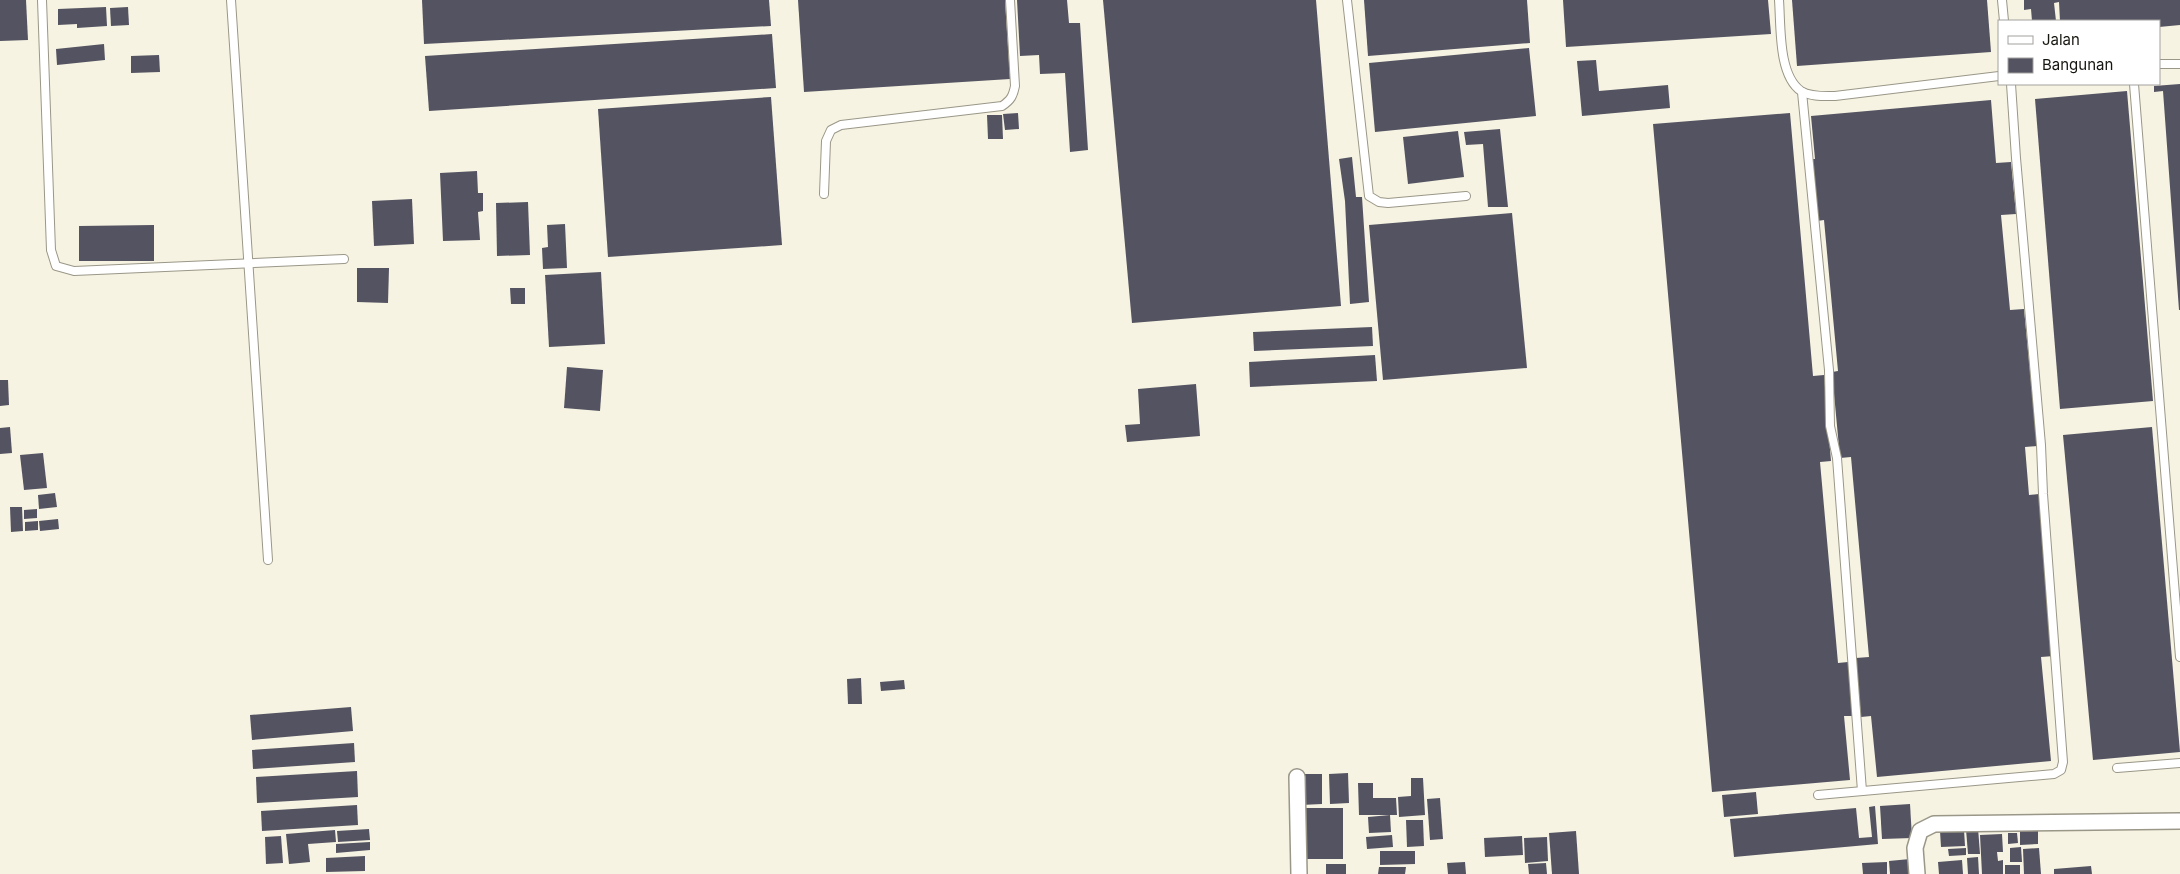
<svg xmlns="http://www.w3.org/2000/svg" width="2180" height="874" font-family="Inter,sans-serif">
	<rect width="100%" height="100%" fill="#f6f3e2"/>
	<!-- building -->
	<g fill="#545361">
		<path d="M0,0H26L28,40L0,41Z"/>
		<path d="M422,0H769L771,26L424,44Z"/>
		<path d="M798,0H1005L1010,79L804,92Z"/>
		<path d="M1017,0H1067L1069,23H1080L1088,150L1070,152L1065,73L1040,74L1039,55L1020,56Z"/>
		<path d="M1103,0H1316L1341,306L1132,323Z"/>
		<path d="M1364,0H1527L1530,43L1368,56Z"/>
		<path d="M1563,0H1768L1771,34L1566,47Z"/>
		<path d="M1792,0H1987L1991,52L1797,66Z"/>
		<path d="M2024,0H2180V25L2159,27V21H2060L2059,2L2054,3L2056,21H2032L2031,9L2024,10Z"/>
		<path d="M106,7L107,26L77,28V24L58,25V9Z"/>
		<path d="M128,7L129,25L111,26L110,8Z"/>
		<path d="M772,34L776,88L429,111L425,56Z"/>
		<path d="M104,44L105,60L57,65L56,49Z"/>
		<path d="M1529,48L1536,116L1375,132L1369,63Z"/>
		<path d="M159,55L160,72L131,73V56Z"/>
		<path d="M1596,60L1599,91L1668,85L1670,108L1582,116L1577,61Z"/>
		<path d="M2180,84V310H2179L2163,91L2154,92V86Z"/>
		<path d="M2127,91L2153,401L2060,409L2035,99Z"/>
		<path d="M771,97L782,245L608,257L598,109Z"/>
		<path d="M1991,100L1996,163L2011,162L2016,214L2001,215L2010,310L2024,309L2034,413L2037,446L2025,447L2029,495L2039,494L2054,656L2041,657L2051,761L1877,777L1871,716L1861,717L1856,658L1869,657L1851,457L1840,458L1832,372L1838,371L1824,220L1817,221L1811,159H1815L1811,116Z"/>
		<path d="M1018,113L1019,129L1005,130L1003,114Z"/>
		<path d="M1790,113L1813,376L1824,375L1828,426L1831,461L1820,462L1838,663L1848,662L1853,716H1844L1850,780L1712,792L1653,124Z"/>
		<path d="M987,115H1002L1003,139H988Z"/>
		<path d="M1500,129L1508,207H1488L1483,144L1466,145L1464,132Z"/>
		<path d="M1458,131L1464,177L1408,184L1403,137Z"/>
		<path d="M1352,157L1356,197H1362L1369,302L1350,304L1345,201L1339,159Z"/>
		<path d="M477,171L478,193H483V211L478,212L480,240L443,241L440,173Z"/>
		<path d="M412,199L414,244L374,246L372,201Z"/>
		<path d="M528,202L530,255L497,256L496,203Z"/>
		<path d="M1512,213L1527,368L1383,380L1369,225Z"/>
		<path d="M565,224L567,268L543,269L542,248L548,247L547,225Z"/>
		<path d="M154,225V261H79V226Z"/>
		<path d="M357,268H389L388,303L357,302Z"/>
		<path d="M601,272L605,344L549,347L545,275Z"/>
		<path d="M510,288H525V304H511Z"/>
		<path d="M1372,327L1373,346L1254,351L1253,332Z"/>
		<path d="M1375,355L1377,381L1250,387L1249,362Z"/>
		<path d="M567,367L603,370L600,411L564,408Z"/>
		<path d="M0,380H8L9,405L0,406Z"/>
		<path d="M1196,384L1200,436L1127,442L1125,425L1140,424L1138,389Z"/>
		<path d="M10,427L12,453L0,454V428Z"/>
		<path d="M2152,427L2180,752L2093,760L2063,435Z"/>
		<path d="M43,453L47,488L24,490L20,455Z"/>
		<path d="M55,493L57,507L39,509L38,495Z"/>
		<path d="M10,507H22L23,531L11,532Z"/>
		<path d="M37,509V518L24,519V510Z"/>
		<path d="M58,519L59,529L40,531L39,521Z"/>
		<path d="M38,521V530L25,531V522Z"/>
		<path d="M861,678L862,704H848L847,679Z"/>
		<path d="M904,680L905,689L881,691L880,682Z"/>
		<path d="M351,707L353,731L252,740L250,715Z"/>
		<path d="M354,743L355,762L253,769L252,750Z"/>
		<path d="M357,771L358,797L257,803L256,777Z"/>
		<path d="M1348,773L1349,803L1330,804L1329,774Z"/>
		<path d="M1301,774H1322V804L1301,805Z"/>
		<path d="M1411,778H1423L1425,815L1399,817L1398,797L1411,796Z"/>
		<path d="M1358,783H1373V798H1396L1397,815H1359Z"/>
		<path d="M1756,792L1758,814L1724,817L1722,795Z"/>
		<path d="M1440,798L1443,839L1430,840L1427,799Z"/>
		<path d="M1910,804L1912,838L1882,839L1880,806Z"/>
		<path d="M357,805L358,825L262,831L261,811Z"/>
		<path d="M1875,806L1878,844L1734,857L1730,819L1856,808L1859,838L1872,837L1869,807Z"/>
		<rect x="1298" y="808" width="45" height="51"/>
		<path d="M1390,815L1391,832L1369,833L1368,817Z"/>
		<path d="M1406,820H1423L1424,846L1407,847Z"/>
		<path d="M2038,825V844L2020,845V826Z"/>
		<path d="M1978,828L1980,854H1968L1966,829Z"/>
		<path d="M369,829L370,840L338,842L337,831Z"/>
		<path d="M335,830L336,842L308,844L310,862L289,864L286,834Z"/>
		<path d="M1964,830L1965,846L1941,847L1940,831Z"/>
		<path d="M1576,831L1579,874H1552L1549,833Z"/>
		<path d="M2008,833H2017L2018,843L2008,844Z"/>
		<path d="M2002,834L2003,852H1997L1998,861L2003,860V874H1982L1980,835Z"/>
		<path d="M1392,835L1393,847L1367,849L1366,837Z"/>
		<path d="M281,836L283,863L266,864L265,837Z"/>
		<path d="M1522,836L1523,855L1485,857L1484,838Z"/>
		<path d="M1547,837L1548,861L1525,863L1524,838Z"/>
		<path d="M370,842V850L336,853V844Z"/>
		<path d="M2021,847L2022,862H2010V848Z"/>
		<path d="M1966,848V855L1949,856L1948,849Z"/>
		<path d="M2039,848L2041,874H2024L2023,849Z"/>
		<path d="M1380,851H1415V864L1380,865Z"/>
		<path d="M365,856V871L326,872V858Z"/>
		<path d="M1978,857L1979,874H1968L1967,858Z"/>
		<path d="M1910,859L1911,874H1890L1889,861Z"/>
		<path d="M1962,860L1963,874H1939L1938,862Z"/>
		<path d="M1465,862L1466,874H1448L1447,863Z"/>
		<path d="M1887,862V874H1863L1862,863Z"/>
		<path d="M1546,863L1547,874H1529L1528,864Z"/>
		<rect x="1326" y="864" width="20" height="10"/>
		<rect x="2005" y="865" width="15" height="9"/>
		<path d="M2091,866L2092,874H2054V869Z"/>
		<path d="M1379,867H1406L1405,874H1378Z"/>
	</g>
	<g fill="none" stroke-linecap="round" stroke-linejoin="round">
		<!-- service casing -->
		<g stroke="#9a9788" stroke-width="10">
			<g id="service">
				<path d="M42,0L51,250L56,266L74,271L344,259"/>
				<path d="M231,0L268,560"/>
				<path d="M1347,0L1369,196L1379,202L1388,203L1466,196"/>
				<path d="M1779,0C1781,26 1778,75 1801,91C1810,97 1825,96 1835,96L1999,76"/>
				<path d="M2002,0L2004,21"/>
				<path d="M2159,64H2180"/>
				<path d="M2134,84L2180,657"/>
				<path d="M1802,92L1829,370L1830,426L1837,458L1862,791"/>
				<path d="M824,194L826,141L831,130L841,125L1002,106C1011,100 1013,96 1015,86L1010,0"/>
				<path d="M2117,768L2180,763"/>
				<path d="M1818,795L2054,774L2061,770L2063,762L2043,494L2041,445L2016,158L2011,84"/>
			</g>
		</g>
		<!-- minor casing -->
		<g stroke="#9a9788" stroke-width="18">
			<g id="minor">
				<path d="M1297,777L1299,874"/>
				<path d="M1917,874L1915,848L1920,831L1934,824L2180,821"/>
			</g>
		</g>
		<!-- service -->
		<use href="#service" stroke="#fff" stroke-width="8"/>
		<!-- minor -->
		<use href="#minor" stroke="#fff" stroke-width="15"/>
	</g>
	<!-- legend -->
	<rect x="1998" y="20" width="162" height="65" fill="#ffffff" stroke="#a2a19f"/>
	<rect x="2008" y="36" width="25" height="8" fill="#ffffff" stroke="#a2a19f"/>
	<text x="2042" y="45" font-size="15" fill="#16150f">Jalan</text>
	<rect x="2008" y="58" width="25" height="15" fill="#545361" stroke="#a2a19f"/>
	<text x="2042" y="70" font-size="15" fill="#16150f">Bangunan</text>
</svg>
